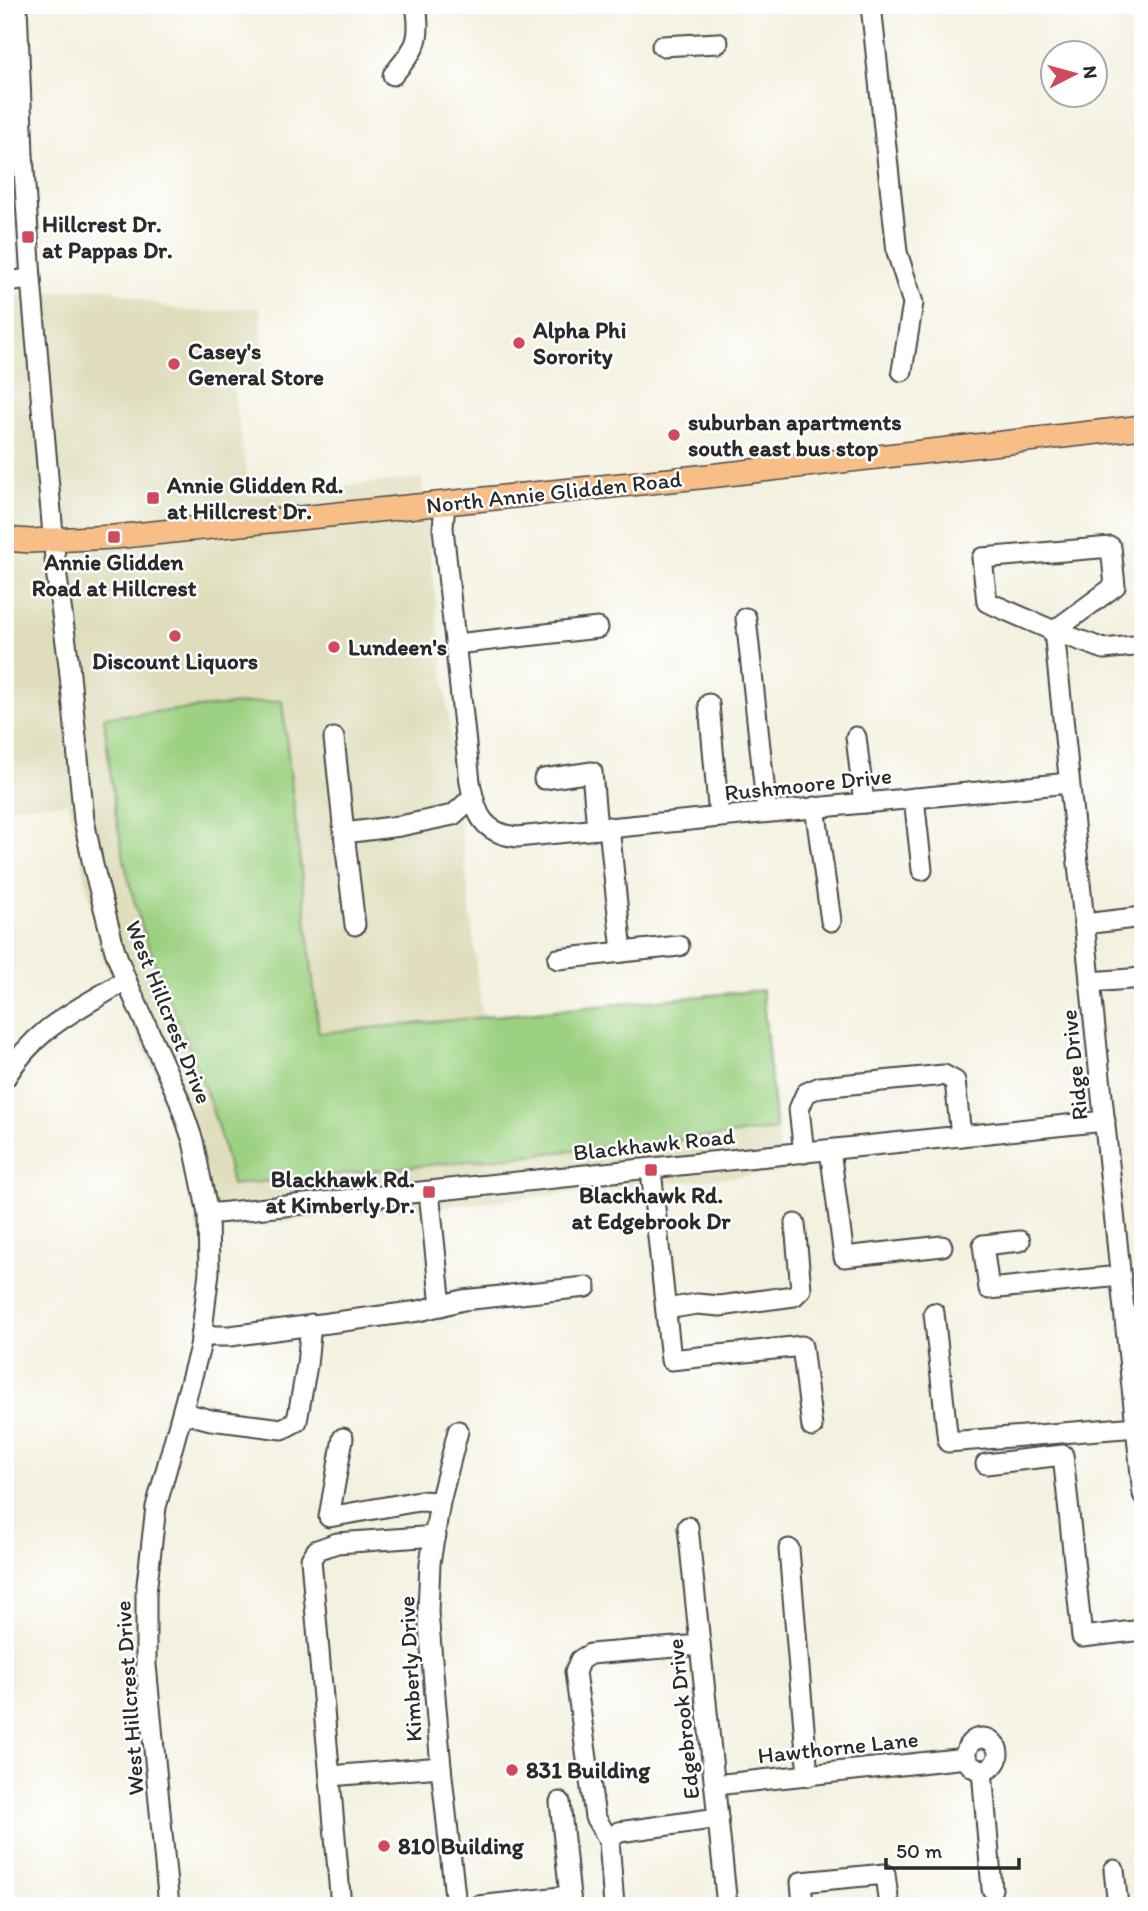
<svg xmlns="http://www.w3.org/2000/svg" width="1148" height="1911" font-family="Itim,sans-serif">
	<rect width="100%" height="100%" fill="#fff"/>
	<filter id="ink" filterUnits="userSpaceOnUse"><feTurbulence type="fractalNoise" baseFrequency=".0143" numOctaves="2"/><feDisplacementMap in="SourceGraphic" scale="14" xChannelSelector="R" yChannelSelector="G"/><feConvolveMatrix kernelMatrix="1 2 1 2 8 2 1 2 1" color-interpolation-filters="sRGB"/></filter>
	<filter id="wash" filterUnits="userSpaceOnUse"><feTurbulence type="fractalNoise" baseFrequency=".00686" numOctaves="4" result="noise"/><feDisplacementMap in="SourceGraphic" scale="28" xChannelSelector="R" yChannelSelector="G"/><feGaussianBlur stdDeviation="1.57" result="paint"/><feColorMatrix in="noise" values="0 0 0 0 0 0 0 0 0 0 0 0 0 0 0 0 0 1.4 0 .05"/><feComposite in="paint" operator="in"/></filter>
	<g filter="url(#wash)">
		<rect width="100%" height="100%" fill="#f4f1e0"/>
		<!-- built -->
		<path fill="#dfddbb" d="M103,287L178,310L207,312L260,307L264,376L233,385L250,495L422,478L482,1016L763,989L781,1172L197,1231L185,1160L174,1118L102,955L69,803L5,807V297Z"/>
		<!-- green -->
		<path fill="#9dd182" stroke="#647e56" stroke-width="2" d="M282,700L319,1033L762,990L776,1130L232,1185C216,1096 172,1016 143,930C119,858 112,792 104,717Z"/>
	</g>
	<g filter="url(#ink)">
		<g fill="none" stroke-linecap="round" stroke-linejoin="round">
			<!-- minor casing -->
			<g stroke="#494946" stroke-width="23">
				<g id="minor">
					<path d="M17,5L23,154L31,279L56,570L69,665L84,820L93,865L115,951L126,980L178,1097L193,1141L208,1214L209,1272L200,1347L156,1507L146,1593V1665L169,1906"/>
					<path d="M871,5L897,252L913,303L902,371"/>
					<path d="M662,46L718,43"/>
					<path d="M393,75C416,47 422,42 416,5"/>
					<path d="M5,282L31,279"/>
					<path d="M445,503L443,528L470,782C476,814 482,833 517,837L1069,783"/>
					<path d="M746,618L767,812"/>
					<path d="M1054,631L1143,1494"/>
					<path d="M1054,631L1115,586L1111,547L982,558L987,602L1054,631L1104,649L1143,645"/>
					<path d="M456,644L598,628"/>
					<path d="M709,704L719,817"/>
					<path d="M856,737L864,803"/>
					<path d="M334,738L344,833"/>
					<path d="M544,779L592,772L597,829"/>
					<path d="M914,798L922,870"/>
					<path d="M815,807L831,921"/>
					<path d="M609,827L622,952L679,946"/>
					<path d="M1084,924L1143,917"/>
					<path d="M355,925L344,833L400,826L453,815L473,797"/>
					<path d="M558,959L622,952"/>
					<path d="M1090,982L1143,978"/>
					<path d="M5,1078C39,1024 75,1012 126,980"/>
					<path d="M830,1150L844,1257L942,1246"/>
					<path d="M804,1153L799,1109L806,1093L820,1087L944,1075L955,1081L961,1136"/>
					<path d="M651,1170L671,1360L802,1346L812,1427"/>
					<path d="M429,1192L441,1306"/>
					<path d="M208,1214L1105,1121"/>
					<path d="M1020,1241L983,1245L989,1289L1120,1276"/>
					<path d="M666,1309L697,1304L720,1306L794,1296L801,1289L795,1224"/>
					<path d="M934,1313L948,1442L1137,1427"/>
					<path d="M201,1336H230L419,1311L463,1300L586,1287"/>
					<path d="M184,1413L211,1420L282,1429L297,1421L307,1365L311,1324"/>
					<path d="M343,1438L329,1517L419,1501L440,1502"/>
					<path d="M986,1464L1063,1455L1082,1637L1143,1630"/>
					<path d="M688,1527L727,1906"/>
					<path d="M789,1549L808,1776"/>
					<circle cx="982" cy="1754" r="16"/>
					<path d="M982,1770L992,1889"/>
					<path d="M330,1776L441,1767"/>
					<path d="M715,1785L966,1758"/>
					<path d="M560,1802L570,1896"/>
					<path d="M609,1840L619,1832L718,1818"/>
					<path d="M1114,1870L1118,1906"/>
					<path d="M341,1906L311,1559L317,1550L337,1543L436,1536"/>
					<path d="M456,1906L441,1767L428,1612L430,1563L440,1502L458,1431"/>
					<path d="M478,1906L570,1896L571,1906"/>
					<path d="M614,1906L609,1840L595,1817L575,1672L580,1660L590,1654L700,1645"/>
					<path d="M803,1906L801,1882L885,1874L889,1906"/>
				</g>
			</g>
			<!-- major casing -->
			<g stroke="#494946" stroke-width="26">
				<path id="major" d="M5,539L30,541L114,537L709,476L1143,427"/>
			</g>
			<!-- minor -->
			<use href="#minor" stroke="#fff" stroke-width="19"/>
			<!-- major -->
			<use href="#major" stroke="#f7be88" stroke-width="23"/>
		</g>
	</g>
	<!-- markers -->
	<g fill="#d1495b" stroke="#fff" stroke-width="2.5">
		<rect x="21" y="230" width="14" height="14" rx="3.5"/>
		<circle cx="519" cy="343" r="7"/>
		<circle cx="174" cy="364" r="7"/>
		<circle cx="674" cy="435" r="7"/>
		<rect x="146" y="491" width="14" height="14" rx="3.5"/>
		<rect x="107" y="530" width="14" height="14" rx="3.5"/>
		<circle cx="175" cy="636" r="7"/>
		<circle cx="334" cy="647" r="7"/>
		<rect x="644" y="1163" width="14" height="14" rx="3.5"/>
		<rect x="422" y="1185" width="14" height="14" rx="3.5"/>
		<circle cx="512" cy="1770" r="7"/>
		<circle cx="384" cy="1846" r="7"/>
	</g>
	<g text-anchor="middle" stroke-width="5" stroke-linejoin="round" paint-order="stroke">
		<!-- poi labels -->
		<g font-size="23" font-weight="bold" fill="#2b2b2b" stroke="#fff" text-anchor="start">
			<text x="42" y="232">Hillcrest Dr.<tspan x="42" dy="26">at Pappas Dr.</tspan></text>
			<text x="533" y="338">Alpha Phi<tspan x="533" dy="26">Sorority</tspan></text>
			<text x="188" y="359">Casey's<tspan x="188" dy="26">General Store</tspan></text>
			<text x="688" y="430">suburban apartments<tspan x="688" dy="26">south east bus stop</tspan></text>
			<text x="167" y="493">Annie Glidden Rd.<tspan x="167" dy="26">at Hillcrest Dr.</tspan></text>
			<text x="114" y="570" text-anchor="middle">Annie Glidden<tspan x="114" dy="26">Road at Hillcrest</tspan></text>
			<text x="348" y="655">Lundeen's</text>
			<text x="175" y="669" text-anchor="middle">Discount Liquors</text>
			<text x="415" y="1187" text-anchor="end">Blackhawk Rd.<tspan x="415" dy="26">at Kimberly Dr.</tspan></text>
			<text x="651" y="1203" text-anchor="middle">Blackhawk Rd.<tspan x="651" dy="26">at Edgebrook Dr</tspan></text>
			<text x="526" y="1778">831 Building</text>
			<text x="398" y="1854">810 Building</text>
		</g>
		<!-- street labels -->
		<g font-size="23" fill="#2b2b2b" stroke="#fff">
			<text transform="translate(554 492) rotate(-6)" y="8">North Annie Glidden Road</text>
			<text transform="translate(808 784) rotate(-6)" y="8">Rushmoore Drive</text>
			<text transform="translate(169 1012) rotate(68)" y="8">West Hillcrest Drive</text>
			<text transform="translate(1074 1065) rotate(-96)" y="8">Ridge Drive</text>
			<text transform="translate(654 1144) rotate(-6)" y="8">Blackhawk Road</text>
			<text transform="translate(410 1669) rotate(-93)" y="8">Kimberly Drive</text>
			<text transform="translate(129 1698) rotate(-94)" y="8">West Hillcrest Drive</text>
			<text transform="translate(683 1719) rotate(-96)" y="8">Edgebrook Drive</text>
			<text transform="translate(838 1747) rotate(-6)" y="8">Hawthorne Lane</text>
		</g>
	</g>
	<!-- margin -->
	<rect width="1148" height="1911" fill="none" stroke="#fff" stroke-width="28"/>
	<!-- north arrow -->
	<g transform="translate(1074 74) rotate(84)"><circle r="33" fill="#ffffff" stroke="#aaaaaa" stroke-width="2"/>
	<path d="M0-5L12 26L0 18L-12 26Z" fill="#d1495b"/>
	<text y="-10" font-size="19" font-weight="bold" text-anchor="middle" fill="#2b2b2b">N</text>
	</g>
	<!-- scale -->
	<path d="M886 1858v10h133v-10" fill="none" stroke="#2b2b2b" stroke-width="3.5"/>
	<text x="896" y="1858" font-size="21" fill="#2b2b2b" stroke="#ffffff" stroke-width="5" paint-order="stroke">50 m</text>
</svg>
